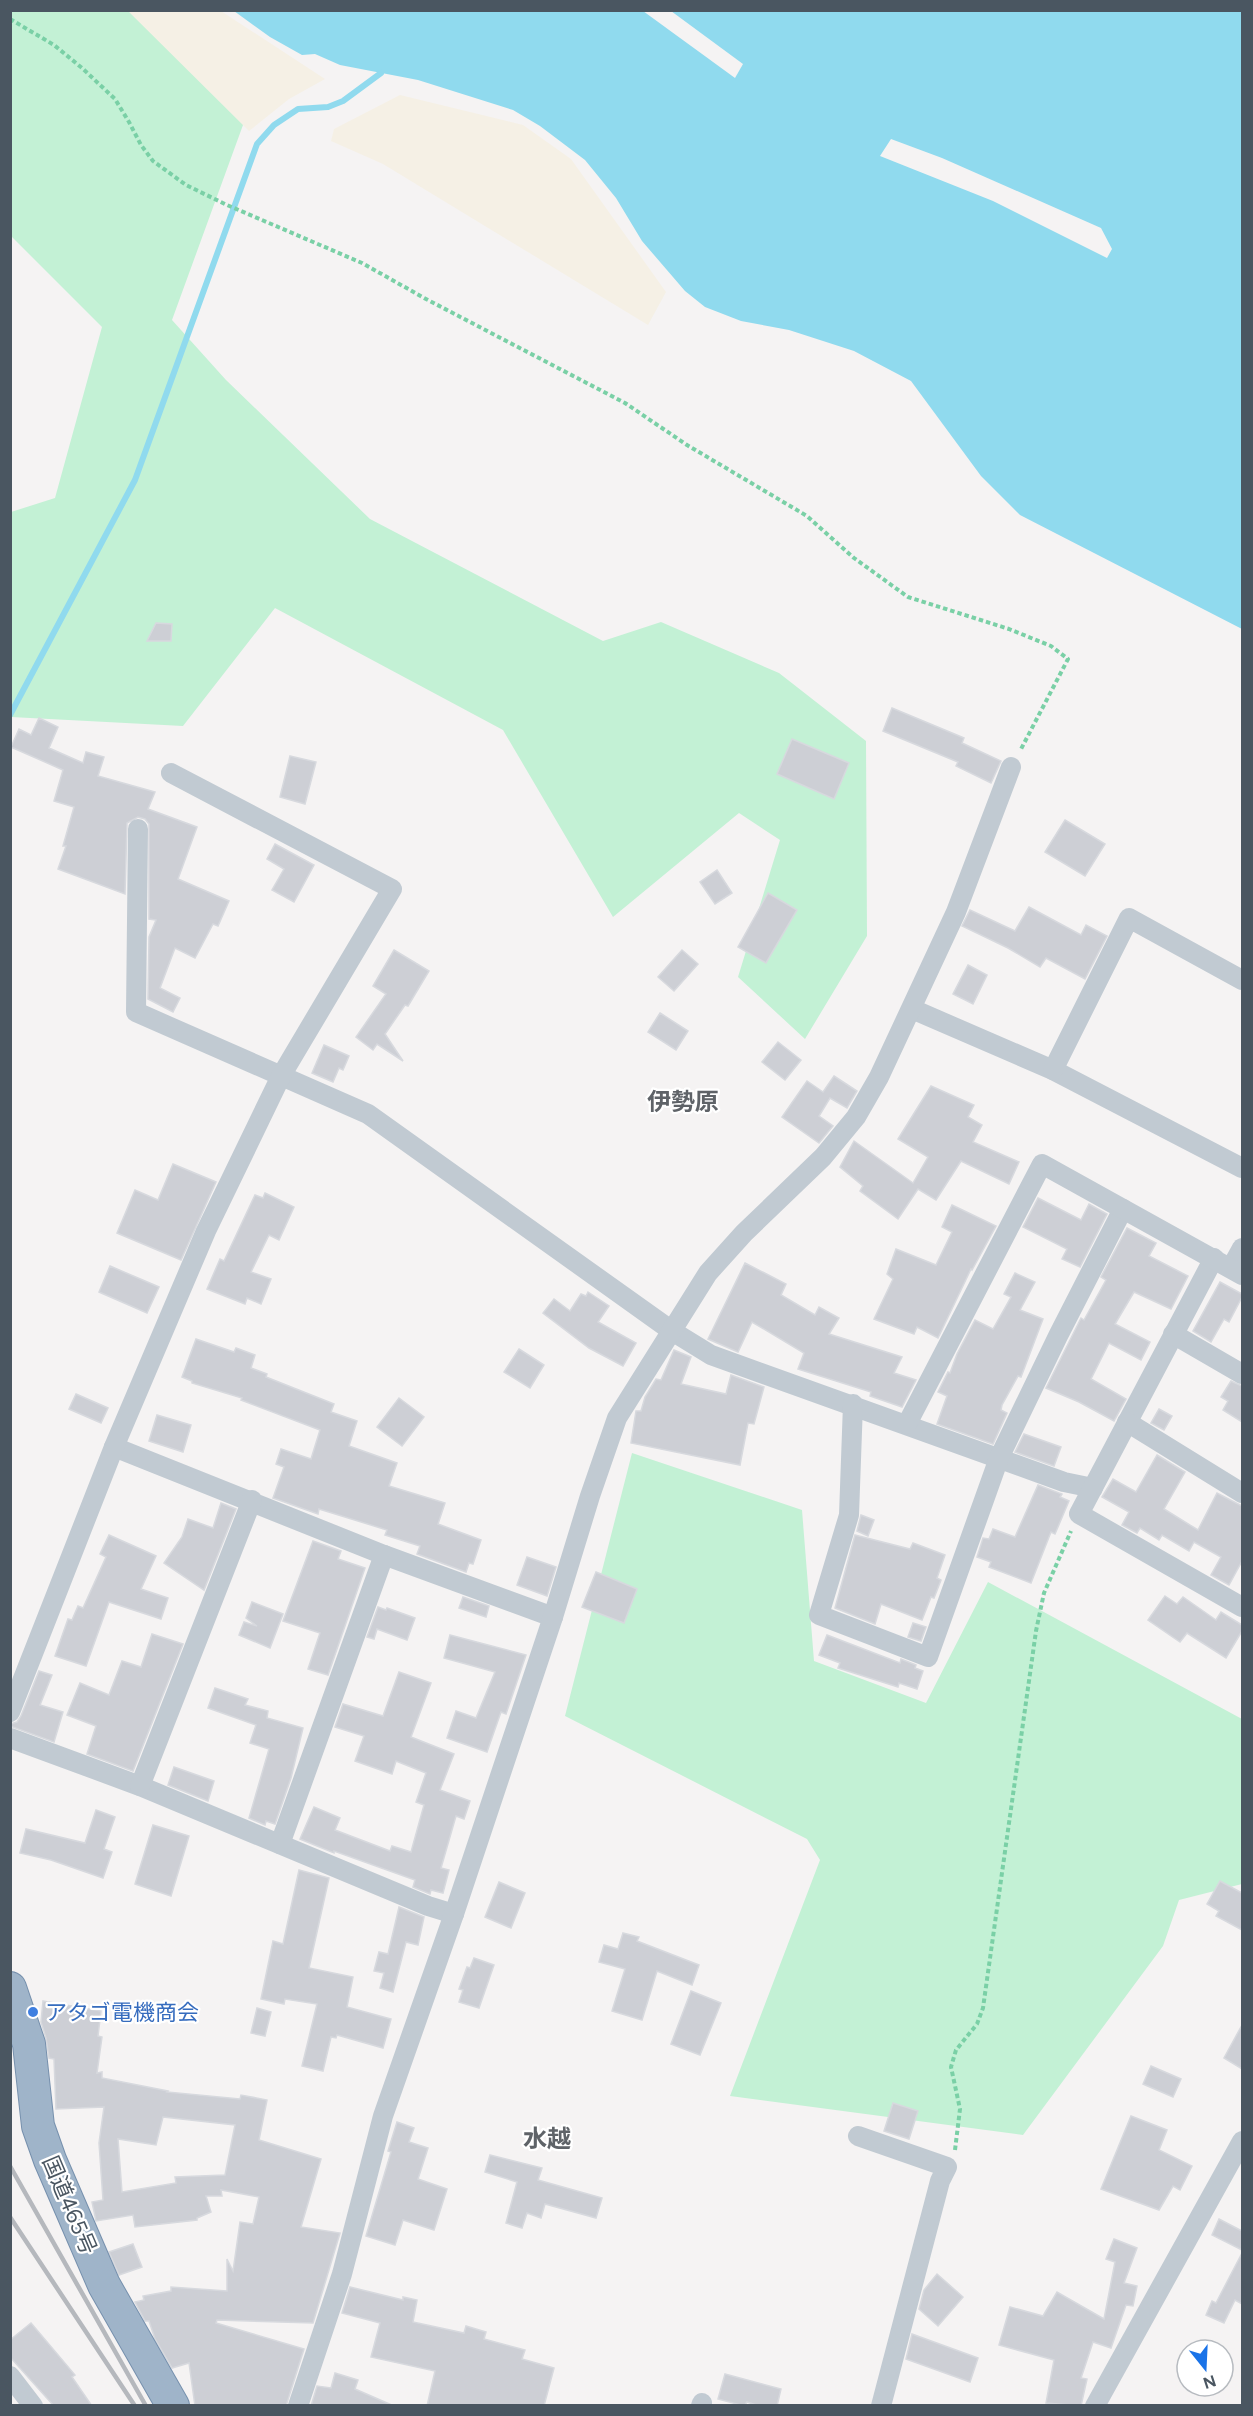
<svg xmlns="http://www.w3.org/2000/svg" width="1253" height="2416" font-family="Figtree,'Noto Sans JP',sans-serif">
	<rect width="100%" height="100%" fill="#f5f3f3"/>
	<!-- green -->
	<g fill="#c3f1d5">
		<path d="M11,11H140L247,114L172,320L226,380L370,519L603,641L661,622L779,673L866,741L867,936L805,1039L738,977L780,840L739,813L613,917L503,730L275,608L183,726L11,717V512L55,498L102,327L11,236Z"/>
		<path d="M632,1453L802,1510L814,1661L926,1703L988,1582L1242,1719V1884L1179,1900L1163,1946L1023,2135L730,2096L820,1860L807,1839L565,1716Z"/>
	</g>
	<!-- sand -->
	<g fill="#f5f0e5">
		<path d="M128,11H221L325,79L289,99L249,131Z"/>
		<path d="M400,95L523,125L571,159L666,292L648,325L383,164L331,141L334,129Z"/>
	</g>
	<!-- water -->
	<path fill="#90daee" d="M234,11H1242V629L1020,515L981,476L911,381L854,351L789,330L741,321L705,307L685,291L642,241L616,198L585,160L540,126L513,110L418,80L340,65L315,54L302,55L270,37Z"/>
	<!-- pier -->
	<g fill="#f5f3f3">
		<path d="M643,11H671L743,64L735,78Z"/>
		<path d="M891,139L942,158L1101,228L1112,249L1107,258L993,201L880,156Z"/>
	</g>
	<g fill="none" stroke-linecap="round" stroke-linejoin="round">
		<!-- stream -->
		<path stroke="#90daee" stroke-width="6" d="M10,715L135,480L257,144L274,125L298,109L328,107L343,101L381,73"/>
	</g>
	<!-- building -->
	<g fill="#cdcfd5" stroke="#d7d9de" stroke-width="1.5" fill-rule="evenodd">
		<path d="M156,623L172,624L171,641H147Z"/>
		<path d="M892,708L964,738L962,743L1001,761L991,783L956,766L958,762L883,731Z"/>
		<path d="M39,718L58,727L49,748L83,763L86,752L104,757L98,776L155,792L148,809L197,827L178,879L229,901L218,926L213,924L195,958L175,948L160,988L180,998L173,1012L148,999L149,937L156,920L149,919V824L145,819L138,817L127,823L125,894L58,869L66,846H63L74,807L54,801L63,770L11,747L19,729L31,735Z"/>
		<path d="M792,739L849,763L834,799L777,774Z"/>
		<path d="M290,756L316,762L305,804L280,797Z"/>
		<path d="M1065,820L1105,844L1085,876L1045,852Z"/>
		<path d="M275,844L314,865L294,902L272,890L284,869L267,859Z"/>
		<path d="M717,870L732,893L715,904L700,882Z"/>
		<path d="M768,893L797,910L766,963L738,947Z"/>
		<path d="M1029,907L1081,935L1086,925L1107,936L1085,979L1046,958L1040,967L1008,948L962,926L970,910L1015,931Z"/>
		<path d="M394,950L429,971L408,1006L405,1005L385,1034L403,1061L377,1044L373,1050L356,1037L386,994L373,986Z"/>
		<path d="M682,950L698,964L674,991L658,977Z"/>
		<path d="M968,965L987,975L973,1004L953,994Z"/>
		<path d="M660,1013L688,1031L676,1050L648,1032Z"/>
		<path d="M778,1042L801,1060L785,1080L762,1062Z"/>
		<path d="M324,1045L349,1056L343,1070L339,1068L333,1082L312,1073Z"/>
		<path d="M834,1076L857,1091L847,1108L830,1098L819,1116L833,1126L819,1143L782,1117L807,1081L823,1092Z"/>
		<path d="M931,1086L974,1105L968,1117L982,1125L973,1142L1019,1162L1009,1184L961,1161L936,1200L918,1189L898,1219L860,1191L863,1186L840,1167L854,1141L913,1183L928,1157L898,1139Z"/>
		<path d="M173,1164L216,1182L181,1260L117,1233L135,1190L158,1200Z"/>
		<path d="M265,1193L294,1207L279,1240L269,1235L251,1272L271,1279L261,1304L247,1298L245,1304L207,1289L220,1259L224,1261L255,1195L263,1198Z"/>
		<path d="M1038,1198L1081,1220L1089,1204L1107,1214L1080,1267L1062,1259L1067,1249L1023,1227Z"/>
		<path d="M952,1205L996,1226L972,1270L971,1269L938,1338L917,1327L914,1334L874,1319L893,1279L887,1274L896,1249L936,1265L952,1232L942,1227Z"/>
		<path d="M1127,1228L1156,1243L1149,1256L1188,1276L1171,1309L1134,1292L1115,1324L1150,1342L1141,1360L1109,1343L1091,1379L1126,1399L1114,1421L1079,1402L1046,1388L1081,1318L1084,1320L1106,1280L1101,1277Z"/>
		<path d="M745,1263L786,1284L781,1295L815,1315L819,1307L839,1318L829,1334L902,1357L894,1373L916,1380L902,1407L870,1396L871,1392L798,1369L804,1353L752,1322L738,1352L708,1339Z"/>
		<path d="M110,1266L159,1287L147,1313L99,1292Z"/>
		<path d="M1015,1273L1035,1282L1020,1310L1043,1319L1021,1377L1018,1376L1002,1405L1001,1410L1007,1413L993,1444L937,1424L947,1396L938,1392L948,1372L950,1373L957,1354L975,1320L993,1329L1011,1297L1004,1294Z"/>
		<path d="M1220,1282L1242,1294V1297L1229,1322L1224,1319L1211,1342L1193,1331Z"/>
		<path d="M588,1292L609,1306L598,1322L636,1343L623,1366L589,1348L543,1313L554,1299L570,1311L581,1294L586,1296Z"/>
		<path d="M196,1339L234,1352L236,1348L255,1355L251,1368L267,1374L266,1377L334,1404L331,1412L357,1421L349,1446L397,1463L389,1486L445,1503L438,1524L481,1540L473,1564L469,1563L466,1572L417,1554L420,1546L385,1535L387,1530L319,1509L318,1514L273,1498L284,1467L276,1464L281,1449L311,1459L320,1430L241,1400L242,1398L192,1383V1381L182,1377Z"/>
		<path d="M519,1349L544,1365L530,1388L504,1372Z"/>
		<path d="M674,1350L691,1357L681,1384L726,1394L731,1375L764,1387L754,1424L748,1423L740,1465L631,1443L636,1411H641L645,1397L656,1379L661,1380Z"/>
		<path d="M1231,1381L1242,1386V1422L1223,1410L1228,1401L1221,1397Z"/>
		<path d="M76,1394L108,1408L101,1423L69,1409Z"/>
		<path d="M399,1398L424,1417L402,1446L377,1427Z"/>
		<path d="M1159,1409L1172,1416L1164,1430L1151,1423Z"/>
		<path d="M157,1415L191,1425L183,1452L149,1441Z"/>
		<path d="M1024,1434L1061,1447L1054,1466L1015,1452Z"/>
		<path d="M1157,1455L1185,1472L1164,1509L1198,1530L1217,1493L1242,1506V1561L1229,1585L1211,1575L1221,1557L1194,1542L1189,1551L1162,1535L1159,1540L1140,1528L1137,1533L1122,1525L1129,1512L1102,1497L1113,1479L1136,1492Z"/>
		<path d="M1038,1485L1062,1494L1060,1497L1069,1501L1055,1534L1051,1532L1031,1583L989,1567L991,1562L977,1557L983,1538L989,1539L993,1529L1015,1537Z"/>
		<path d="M221,1503L236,1509L204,1590L164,1563L182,1537L188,1519L213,1528Z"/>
		<path d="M861,1515L874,1520L868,1536L857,1531Z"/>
		<path d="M109,1535L156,1556L141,1589L168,1598L161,1619L109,1602L86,1666L55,1656L68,1619L72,1620L78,1606L83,1608L106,1557L100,1554Z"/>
		<path d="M855,1535L910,1549L913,1543L945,1555L937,1578L941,1580L934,1598L931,1597L922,1620L881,1604L875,1624L835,1608Z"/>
		<path d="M313,1541L341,1551L338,1559L365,1568L328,1675L308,1669L320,1633L283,1621Z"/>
		<path d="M527,1557L556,1567L547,1596L517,1585Z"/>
		<path d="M596,1572L637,1589L624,1623L582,1607Z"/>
		<path d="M1165,1596L1177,1604L1183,1597L1216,1620L1221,1612L1242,1625V1631L1226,1658L1187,1633L1180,1642L1148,1620Z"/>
		<path d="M463,1597L489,1606L486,1617L459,1608Z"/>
		<path d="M252,1602L283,1614L270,1648L239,1635L244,1622L257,1626L246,1618Z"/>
		<path d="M378,1607L386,1610L387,1608L415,1618L407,1640L377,1629L374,1639L367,1637Z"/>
		<path d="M913,1623L926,1627L921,1641L908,1637Z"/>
		<path d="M152,1634L183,1644L133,1771L87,1754L96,1726L67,1715L80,1683L109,1695L122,1661L141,1667Z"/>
		<path d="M450,1635L526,1655L506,1714L501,1712L487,1752L447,1738L456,1711L476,1718L495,1672L444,1658Z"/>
		<path d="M827,1635L900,1663L901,1659L916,1665L915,1668L923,1671L917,1689L899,1683L898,1687L838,1668L840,1663L819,1655Z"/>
		<path d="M39,1671L52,1675L40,1705L63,1712L54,1742L10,1726V1724L17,1722L21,1716Z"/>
		<path d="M399,1672L431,1683L411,1737L454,1754L440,1790L470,1801L464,1819L456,1816L441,1868L449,1870L443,1893L431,1890L430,1894L413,1887L415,1880L334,1851V1853L300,1839L314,1807L340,1818L335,1830L390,1851L392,1846L411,1852L424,1805L416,1802L426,1773L396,1761L392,1774L355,1761L364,1736L335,1727L343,1704L383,1716Z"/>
		<path d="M215,1688L248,1699L245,1705L268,1711L267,1718L303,1728L291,1778L275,1824L266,1821L265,1825L249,1818L269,1749L250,1743L256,1725L208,1708Z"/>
		<path d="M174,1767L214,1781L208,1801L168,1785Z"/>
		<path d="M96,1810L115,1817L104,1849L112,1852L103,1878L51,1860L20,1853L26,1829L85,1843Z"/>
		<path d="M153,1825L189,1836L171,1896L135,1884Z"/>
		<path d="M299,1870L329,1878L309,1968L353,1977L347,2007L391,2019L383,2048L337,2035L336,2038L331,2037L323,2071L302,2066L317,2004L285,1999L284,2004L261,1999L273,1941L283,1944Z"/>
		<path d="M1220,1881L1242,1893V1930L1216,1916L1219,1911L1207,1904Z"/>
		<path d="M499,1882L525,1893L511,1928L485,1917Z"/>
		<path d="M399,1907L424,1917L418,1945L406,1942L393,1992L380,1988L384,1973L374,1971L379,1952L388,1954Z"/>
		<path d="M623,1933L639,1937L637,1941L699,1965L692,1985L657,1971L642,2020L612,2011L625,1969L599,1962L604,1945L618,1949Z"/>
		<path d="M474,1958L494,1965L479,2008L459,2002L463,1990L459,1989L467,1967L470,1968Z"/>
		<path d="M691,1991L721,2003L700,2055L671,2044Z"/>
		<path d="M43,2001L101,2011L98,2036L102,2037L97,2073L102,2072V2078L168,2091L167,2092L240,2099L241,2095L267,2100L259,2140L321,2159L301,2227L340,2233L313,2323L217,2320L216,2323L304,2349L286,2406H195L189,2363L172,2368L155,2339L149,2321H145L135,2302L144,2300L143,2296L171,2291V2287L227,2291V2259L233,2271L240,2222L253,2224L259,2197L221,2190L222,2196H206L211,2212L197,2218V2220L135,2227L133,2215L96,2221L92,2202L103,2200L99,2143L104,2107L56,2109L54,2059L49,2058L46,2038L41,2022ZM163,2117L235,2125L225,2175L175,2177L176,2183L122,2192L118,2139L156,2145Z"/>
		<path d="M257,2008L271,2012L265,2036L251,2033Z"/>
		<path d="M1242,2025V2069L1224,2058Z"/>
		<path d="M1151,2066L1181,2079L1173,2097L1143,2084Z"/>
		<path d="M893,2103L918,2111L909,2139L884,2131Z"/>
		<path d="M1131,2116L1167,2130L1159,2150L1192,2166L1180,2190L1173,2186L1159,2210L1101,2189Z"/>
		<path d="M397,2122L414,2128L409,2142L428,2148L418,2179L447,2189L434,2230L403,2220L395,2245L366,2236L391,2152L388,2151Z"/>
		<path d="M490,2155L542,2168L538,2180L602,2198L596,2218L545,2204L541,2218L527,2213L522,2228L506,2223L517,2182L485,2172Z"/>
		<path d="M1219,2219L1242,2231V2250L1212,2235Z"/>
		<path d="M1114,2239L1137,2248L1124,2283L1137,2286L1133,2306L1126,2305L1111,2348L1093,2342L1081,2378L1087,2379L1081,2406L1046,2403L1054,2360L999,2345L1010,2307L1043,2316L1057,2292L1104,2319L1115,2262L1106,2259Z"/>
		<path d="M133,2244L142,2267L119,2275L109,2252Z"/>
		<path d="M1242,2253V2304L1235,2300L1224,2323L1206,2315L1212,2301L1216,2303Z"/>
		<path d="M937,2274L963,2297L938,2326L919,2309L924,2290Z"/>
		<path d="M350,2287L403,2300V2297L417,2300L413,2322L464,2333L466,2326L486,2332L484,2339L525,2350L522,2359L554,2368L544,2406H427L435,2371L371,2357L380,2323L342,2313Z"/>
		<path d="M31,2323L75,2375L72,2377L92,2406H54L10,2357V2340Z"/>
		<path d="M912,2334L978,2358L970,2382L906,2359Z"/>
		<path d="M335,2373L358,2380L355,2389L394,2406H311L317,2386L331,2388Z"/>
		<path d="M725,2374L781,2389L777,2406H759L747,2402L744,2406L718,2399Z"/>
	</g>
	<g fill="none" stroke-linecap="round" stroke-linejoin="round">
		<!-- trunk casing -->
		<g stroke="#7690ad" stroke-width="34">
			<path id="trunk" d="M10,1988L29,2044L38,2126L50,2160L104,2285L173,2406"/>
		</g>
		<!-- path -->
		<g stroke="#7ad0a6" stroke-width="4" stroke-dasharray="4.5 3" stroke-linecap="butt">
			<path d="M10,19L54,45L82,68L115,99L129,122L141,145L153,161L186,185L227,205L362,263L426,299L625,403L687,445L807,516L854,558L908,597L1009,629L1051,646L1068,659L1020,751"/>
			<path d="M955,2150L960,2109L951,2067L956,2050L977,2024L983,2008L1036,1631L1044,1593L1071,1531"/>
		</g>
		<!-- minor -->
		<g stroke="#c1cad2" stroke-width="20">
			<path d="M138,829L136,1012L368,1114L672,1331L711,1355L1064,1482L1093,1488"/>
			<path d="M912,1009L1053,1070L1242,1168"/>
			<path d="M1053,1070L1129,918L1242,980"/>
			<path d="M1214,1258L1079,1514L1242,1607"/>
			<path d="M1231,1268L1242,1248"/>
			<path d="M1173,1334L1242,1374"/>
			<path d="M853,1404L849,1515L819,1615L928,1657L999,1458L1058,1336L1123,1209"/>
			<path d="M1127,1422L1242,1493"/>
			<path d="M907,1424L1042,1164L1242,1275"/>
			<path d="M114,1447L384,1555L553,1617"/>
			<path d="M10,1712L114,1447L206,1231L281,1076L392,889L171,773"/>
			<path d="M10,1738L140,1786L428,1906L454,1914"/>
			<path d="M140,1786L252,1500"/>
			<path d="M280,1844L384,1555"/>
			<path d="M858,2136L947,2167L940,2181L881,2406"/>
			<path d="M10,2376L33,2406"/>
			<path d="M298,2406L342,2274L383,2116L454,1914L553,1617L590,1496L617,1418L708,1273L744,1233L823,1157L856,1117L879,1077L956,912L1011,767"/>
			<path d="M701,2406L702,2403"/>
			<path d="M1095,2406L1242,2141"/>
		</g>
		<!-- trunk -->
		<use href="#trunk" stroke="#9fb4c9" stroke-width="32"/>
		<!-- rail -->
		<g stroke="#b5b8bd" stroke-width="4.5">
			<path d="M10,2166L146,2406"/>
			<path d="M10,2217L135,2406"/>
		</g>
	</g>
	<!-- markers -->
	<circle fill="#3f7fe0" stroke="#fff" stroke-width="2" cx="33" cy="2012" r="6"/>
	<g text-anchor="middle" stroke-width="4.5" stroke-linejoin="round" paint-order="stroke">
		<!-- shop labels -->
		<g font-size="22" fill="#366cbe" stroke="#fff" text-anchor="start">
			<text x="45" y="2020">アタゴ電機商会</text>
		</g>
		<!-- street labels -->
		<g font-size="22" fill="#4a5661" stroke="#fff">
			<text transform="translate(70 2205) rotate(67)" y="8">国道465号</text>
		</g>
		<!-- neighbourhood labels -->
		<g font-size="24" font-weight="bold" fill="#5f6368" stroke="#fff">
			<text x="683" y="1110">伊勢原</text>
			<text x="547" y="2147">水越</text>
		</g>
	</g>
	<!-- border -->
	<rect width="1253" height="2416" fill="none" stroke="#4a5661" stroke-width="24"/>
	<!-- north arrow -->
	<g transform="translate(1205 2368) rotate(162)"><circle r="28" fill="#ffffff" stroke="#b7bbc0" stroke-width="1.5"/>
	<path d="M0-4.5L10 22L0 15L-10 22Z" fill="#1a73e8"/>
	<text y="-9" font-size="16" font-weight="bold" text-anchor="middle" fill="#4a5661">N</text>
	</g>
</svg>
